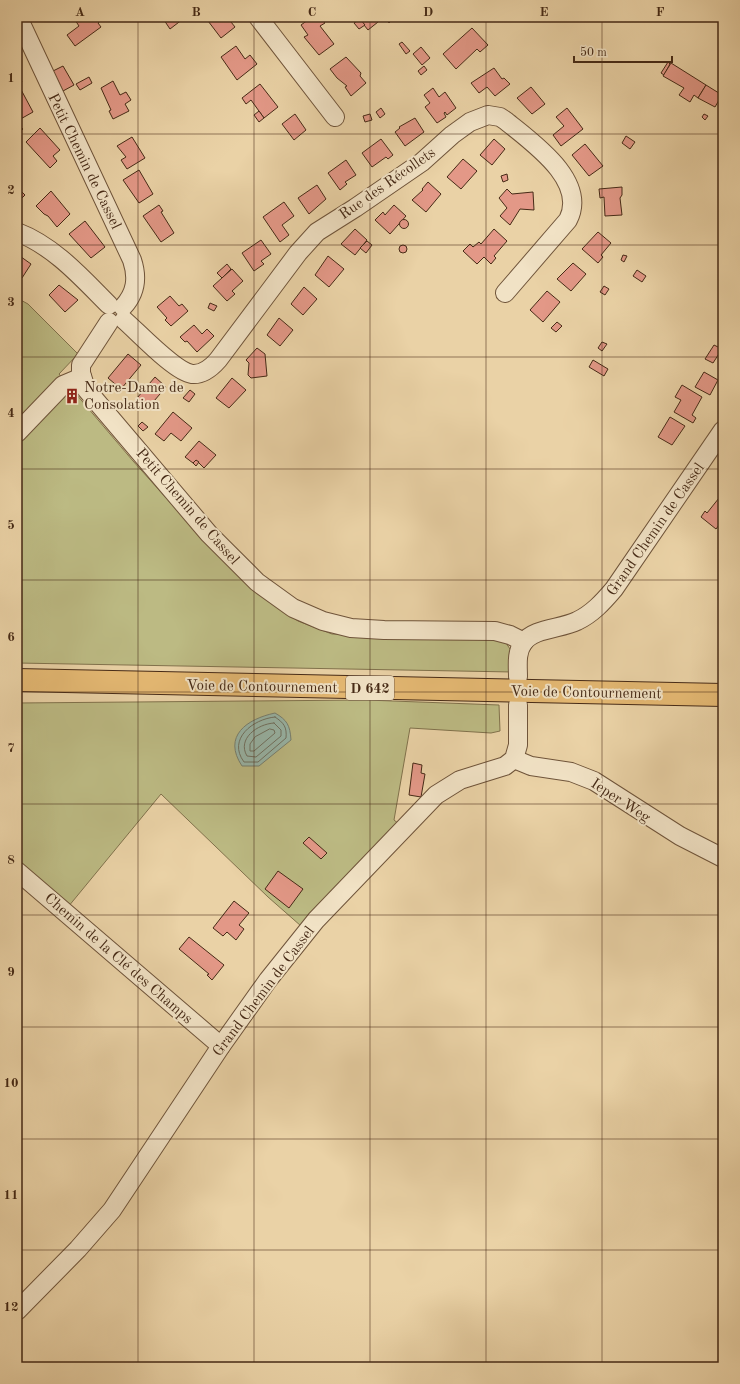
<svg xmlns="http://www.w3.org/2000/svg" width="740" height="1384" font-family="'Old Standard TT',serif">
	<rect width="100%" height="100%" fill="#ead2a6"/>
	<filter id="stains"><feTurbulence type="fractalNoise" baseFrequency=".005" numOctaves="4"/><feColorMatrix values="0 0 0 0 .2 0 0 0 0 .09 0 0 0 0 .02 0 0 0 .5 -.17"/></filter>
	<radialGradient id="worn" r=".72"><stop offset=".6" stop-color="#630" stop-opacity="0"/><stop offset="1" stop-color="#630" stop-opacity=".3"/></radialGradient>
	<!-- green -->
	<g fill="#bcba83" stroke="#81724c">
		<path d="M17,298L28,304L78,354L59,374L133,461L219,557L257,593L298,621L332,634L504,640L512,652V672L17,663Z"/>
		<path d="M366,700L499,705L500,731L491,733L410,728L394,820L399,824L301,926L268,897L161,794L68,907L17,862V703Z"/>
	</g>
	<!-- water -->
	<path fill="#98b7aa" stroke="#777f6f" d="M275,713C287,720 290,725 291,740L259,766H242C222,736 247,719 275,713Z"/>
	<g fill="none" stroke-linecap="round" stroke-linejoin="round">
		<!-- shore -->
		<g stroke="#6f7060" stroke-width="1">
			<path d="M275,717C284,723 287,727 286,738L258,762H244C227,739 253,719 275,717Z"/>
			<path d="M274,723L281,730V736L256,757L247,756C237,739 257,724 274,723Z"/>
			<path d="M270,729L274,730L275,733L254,751H250V744L255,737Z"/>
		</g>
	</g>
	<!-- building -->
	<g fill="#e39887" stroke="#462a16">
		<path d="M73,17H103L104,18L98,23L101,27L75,46L67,35L79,26Z"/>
		<path d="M162,17H181L183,19L170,29Z"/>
		<path d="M205,17H227L235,27L221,38Z"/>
		<path d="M312,17H320L325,23L320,26L334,44L319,55L304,37L308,35L301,25Z"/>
		<path d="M363,17H374L378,22L368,30L360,20Z"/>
		<path d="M384,17H395L389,23Z"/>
		<path d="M360,19L365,25L359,29L354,23Z"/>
		<path d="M472,28L488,45L480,52L477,49L456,69L443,54Z"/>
		<path d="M402,42L410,51L406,54L399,44Z"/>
		<path d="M236,46L245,59L250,55L257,64L237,80L221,57Z"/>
		<path d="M421,47L430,58L422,65L413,54Z"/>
		<path d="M346,57L361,73L360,76L366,83L351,96L345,87L347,86L337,78L330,69Z"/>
		<path d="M668,62L670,64L664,75L661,73Z"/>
		<path d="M671,63L706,85L698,98L694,95L690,102L679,95L684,88L663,76Z"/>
		<path d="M63,66L74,85L63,91L53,71Z"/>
		<path d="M424,66L427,70L421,75L418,71Z"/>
		<path d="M494,68L502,79L504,78L510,84L495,96L487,87L479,93L471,83Z"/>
		<path d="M17,73L22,82L18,84L33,112L17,121Z"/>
		<path d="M89,77L92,83L80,90L76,84Z"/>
		<path d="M113,81L120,95L126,92L131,100L125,104L129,111L113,119L109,111L111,110L101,88Z"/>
		<path d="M260,84L278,107L264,118L251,100L246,104L242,98Z"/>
		<path d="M706,85L722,95L715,107L698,98Z"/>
		<path d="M531,87L545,104L532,114L517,98Z"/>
		<path d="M433,88L439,97L445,92L456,108L447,115L445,112L444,113L446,117L437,123L425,107L430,103L424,95Z"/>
		<path d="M381,108L385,114L380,118L376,112Z"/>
		<path d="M567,108L583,129L561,146L553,135L564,126L556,117Z"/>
		<path d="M259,111L264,118L259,122L254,115Z"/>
		<path d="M295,114L306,130L294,140L282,124Z"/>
		<path d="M370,114L372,120L365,122L363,116Z"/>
		<path d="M704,114L708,116L705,120L702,117Z"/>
		<path d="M415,118L424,132L405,146L395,132L400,128L399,127Z"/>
		<path d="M19,125L23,129L17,135V127Z"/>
		<path d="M40,128L60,150L53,156L57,161L50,168L26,142Z"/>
		<path d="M626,136L635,142L630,149L622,143Z"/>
		<path d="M132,137L145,158L127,169L121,160L126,157L117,146Z"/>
		<path d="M381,139L393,155L388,159L386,157L372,167L362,153Z"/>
		<path d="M494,139L505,149L492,165L480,155Z"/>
		<path d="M585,144L603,166L589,176L572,155Z"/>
		<path d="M463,159L477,171L461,189L447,177Z"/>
		<path d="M346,160L356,175L345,182L347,184L340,190L328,173Z"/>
		<path d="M139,170L153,194L139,203L123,180Z"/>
		<path d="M507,174L508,180L503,182L501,176Z"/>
		<path d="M428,182L441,194L426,212L412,200L423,190L422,189Z"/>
		<path d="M317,185L326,199L309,214L298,198Z"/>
		<path d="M17,187L25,195L17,203Z"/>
		<path d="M622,187V195L620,198L622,215L605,216L604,197L600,198L599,189Z"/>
		<path d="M507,189L512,194L533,192L534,210L520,209L510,225L500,216L507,208L499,198Z"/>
		<path d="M51,191L70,214L57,227L48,216L44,214L36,206Z"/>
		<path d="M284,202L294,216L282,225L289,235L280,242L263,217Z"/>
		<path d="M159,205L163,211L161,212L174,233L161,242L143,216Z"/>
		<path d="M394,205L406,216L390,234L375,220L383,212L385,215Z"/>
		<circle cx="404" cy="224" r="4.5"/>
		<path d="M85,221L105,247L91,258L69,234Z"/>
		<path d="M355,229L367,240L355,255L341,244Z"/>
		<path d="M494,229L507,241L494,256L496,258L491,264L484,257L477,264L463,251L470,244L473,247L479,242L481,244Z"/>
		<path d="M598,232L611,243L601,255L603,257L598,263L582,249Z"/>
		<path d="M261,240L271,254L261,261L264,264L254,271L242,253Z"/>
		<path d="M367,241L372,245L366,253L360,248Z"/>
		<circle cx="403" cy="249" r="4"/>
		<path d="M17,254L31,264L22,278L17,275Z"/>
		<path d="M623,255L627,256L624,262L621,260Z"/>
		<path d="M328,256L344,269L329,287L315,275Z"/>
		<path d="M573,263L586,274L571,291L557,279Z"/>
		<path d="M227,264L231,269L222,278L217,273Z"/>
		<path d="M232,269L243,281L232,291L235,294L227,301L213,286Z"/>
		<path d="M637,270L646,276L642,282L633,276Z"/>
		<path d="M59,285L78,300L65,312L49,295Z"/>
		<path d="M604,286L609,289L605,295L600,292Z"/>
		<path d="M304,287L317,299L303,315L291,304Z"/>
		<path d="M547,291L560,302L543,322L530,310Z"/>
		<path d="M170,296L179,306L182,304L188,311L171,326L165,320L167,318L157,307Z"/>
		<path d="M210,303L217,306L214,311L208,308Z"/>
		<path d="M279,318L293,330L280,346L267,335Z"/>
		<path d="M557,322L562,326L556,332L551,328Z"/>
		<path d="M194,325L202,334L207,329L214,336L197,352L187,341L185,342L180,337Z"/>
		<path d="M602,342L607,344L602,351L598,348Z"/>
		<path d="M714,345L722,349L713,363L705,359Z"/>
		<path d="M257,348L265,354L267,376L251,378L248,375L249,363L246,360Z"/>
		<path d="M128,354L141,365L121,389L108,378Z"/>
		<path d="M593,360L608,369L604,376L589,367Z"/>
		<path d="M704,372L718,380L710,395L695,387Z"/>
		<path d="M155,377L166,387L148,408L137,398Z"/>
		<path d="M232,378L246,390L229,408L216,398Z"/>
		<path d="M682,385L702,397L692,415L696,418L693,423L674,412L681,400L675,397Z"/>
		<path d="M190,390L195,394L189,402L183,398Z"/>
		<path d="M70,393L74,394V399L69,398Z"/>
		<path d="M173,412L192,428L181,441L171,433L164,441L155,434Z"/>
		<path d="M670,417L685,426L672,445L658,437Z"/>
		<path d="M142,422L148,427L143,431L138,426Z"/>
		<path d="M199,441L216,455L204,468L196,460L193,463L185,457Z"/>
		<path d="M196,460L199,462L196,466L193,463Z"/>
		<path d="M719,498L723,501V520L716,529L701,517L705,511L707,513Z"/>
		<path d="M413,763L422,765L421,773L425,774L421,797L409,795Z"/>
		<path d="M309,837L327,853L321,859L303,843Z"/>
		<path d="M278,871L303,889L289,908L265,889Z"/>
		<path d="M234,901L249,913L239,925L244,929L236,940L227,932L223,936L213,928Z"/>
		<path d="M189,937L224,965L212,980L207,975L209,974L179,949Z"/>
	</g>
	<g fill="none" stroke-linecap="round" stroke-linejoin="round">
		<!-- minor casing -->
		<g stroke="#6f543a" stroke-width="20">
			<g id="minor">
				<path d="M18,17L132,260C138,278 136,293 123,307"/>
				<path d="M258,17L335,117"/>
				<path d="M17,232C54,246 82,278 109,305"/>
				<path d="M124,320C138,332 175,372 192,374C203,375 211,368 218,360L298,253L317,232L355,208L422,162L452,135L470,122L488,115L500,117L506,121C533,143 588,181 568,220L505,293"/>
				<path d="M109,322L81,365V373L86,389L209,534L257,582L293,608L323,621L351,628L384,630L495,631L510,635L524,642"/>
				<path d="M17,433L63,385L82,377"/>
				<path d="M518,677C518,666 516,653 523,643C533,628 561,629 577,621C592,614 603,602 614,589L723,430"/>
				<path d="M514,759L531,766L571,772L594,781L680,836L723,858"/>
				<path d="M17,871L221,1046"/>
				<path d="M17,1311L78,1249L112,1210L221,1046L268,980L316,920L436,795L460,780L505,766L514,759L518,745V705"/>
			</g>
		</g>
		<!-- highway casing -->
		<g stroke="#462a16" stroke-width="24">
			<path id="highway" d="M17,680L723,695"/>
		</g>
		<!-- minor -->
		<use href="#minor" stroke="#f1e2c5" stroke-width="18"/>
		<!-- highway -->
		<use href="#highway" stroke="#e5b973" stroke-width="22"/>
	</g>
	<!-- grid -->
	<path fill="none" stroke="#462a16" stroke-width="1" stroke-opacity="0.55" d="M138,17V1367M254,17V1367M370,17V1367M486,17V1367M602,17V1367M17,134H723M17,245H723M17,357H723M17,469H723M17,580H723M17,692H723M17,804H723M17,915H723M17,1027H723M17,1139H723M17,1250H723"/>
	<!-- icons -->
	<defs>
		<g id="building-bare" transform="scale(1.2)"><path d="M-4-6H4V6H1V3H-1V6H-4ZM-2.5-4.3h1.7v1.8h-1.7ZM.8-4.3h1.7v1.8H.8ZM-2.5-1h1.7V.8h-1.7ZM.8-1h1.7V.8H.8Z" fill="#8f2418" stroke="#f1e2c5" stroke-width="2.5" paint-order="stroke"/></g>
	</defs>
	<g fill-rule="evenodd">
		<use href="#building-bare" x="72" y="396"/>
	</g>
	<g text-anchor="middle" stroke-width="4" stroke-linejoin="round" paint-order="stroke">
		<!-- shield labels -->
		<rect fill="#f1e2c5" stroke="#79614a" stroke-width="1" x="346" y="676" width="48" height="24" rx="3"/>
		<g font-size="14" font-weight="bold" fill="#462a16">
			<text x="370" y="693">D 642</text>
		</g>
		<!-- street labels -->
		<g font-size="15" fill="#462a16" stroke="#f1e2c5">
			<text transform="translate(85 161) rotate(64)" y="5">Petit Chemin de Cassel</text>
			<text transform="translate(387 183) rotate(-35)" y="5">Rue des Récollets</text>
			<text transform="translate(188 506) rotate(49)" y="5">Petit Chemin de Cassel</text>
			<text transform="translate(655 529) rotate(-55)" y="5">Grand Chemin de Cassel</text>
			<text transform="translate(262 686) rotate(1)" y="5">Voie de Contournement</text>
			<text transform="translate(586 692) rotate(1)" y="5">Voie de Contournement</text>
			<text transform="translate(621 800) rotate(33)" y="5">Ieper Weg</text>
			<text transform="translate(119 958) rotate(41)" y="5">Chemin de la Clé des Champs</text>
			<text transform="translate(263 991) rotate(-53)" y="5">Grand Chemin de Cassel</text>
		</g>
		<!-- poi labels -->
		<g font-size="15" fill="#462a16" stroke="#f1e2c5" text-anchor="start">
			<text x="84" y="392">Notre-Dame de<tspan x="84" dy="17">Consolation</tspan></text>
		</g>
	</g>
	<!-- margin -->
	<rect width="740" height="1384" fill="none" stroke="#ead2a6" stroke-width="44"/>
	<!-- scale -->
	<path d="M574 56v6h98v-6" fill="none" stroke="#462a16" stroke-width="2"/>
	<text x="580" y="56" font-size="12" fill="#462a16" stroke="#f1e2c5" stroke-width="3" paint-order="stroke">50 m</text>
	<rect x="22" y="22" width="696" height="1340" fill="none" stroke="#462a16" stroke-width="1.5"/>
	<g font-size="13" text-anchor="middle" font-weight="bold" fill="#462a16">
		<text x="80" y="16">A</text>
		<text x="196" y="16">B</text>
		<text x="312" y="16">C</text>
		<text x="428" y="16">D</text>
		<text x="544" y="16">E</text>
		<text x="660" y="16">F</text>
		<text x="11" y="82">1</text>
		<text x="11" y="194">2</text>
		<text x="11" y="306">3</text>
		<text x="11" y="417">4</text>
		<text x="11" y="529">5</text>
		<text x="11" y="641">6</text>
		<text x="11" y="752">7</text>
		<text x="11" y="864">8</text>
		<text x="11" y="976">9</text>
		<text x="11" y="1087">10</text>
		<text x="11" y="1199">11</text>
		<text x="11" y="1311">12</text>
	</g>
	<rect width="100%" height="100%" filter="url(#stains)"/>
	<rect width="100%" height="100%" fill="url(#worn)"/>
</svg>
